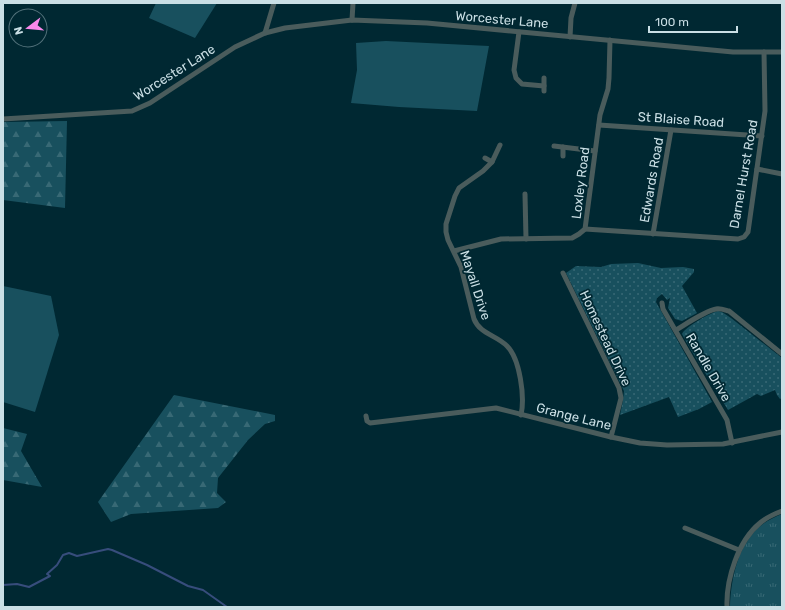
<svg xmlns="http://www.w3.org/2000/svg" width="785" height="610" font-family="Rubik,sans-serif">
	<defs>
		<pattern id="forest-firs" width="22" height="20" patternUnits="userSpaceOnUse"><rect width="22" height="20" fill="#18505e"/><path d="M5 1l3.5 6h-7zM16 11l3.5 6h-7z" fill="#386975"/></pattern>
		<pattern id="park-tufts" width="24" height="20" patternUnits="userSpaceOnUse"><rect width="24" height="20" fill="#18505e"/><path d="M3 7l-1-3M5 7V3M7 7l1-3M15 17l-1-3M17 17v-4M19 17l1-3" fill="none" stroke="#386975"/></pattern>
		<pattern id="garden-dots" width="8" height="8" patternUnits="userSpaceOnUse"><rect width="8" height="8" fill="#18505e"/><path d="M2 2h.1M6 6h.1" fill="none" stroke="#386975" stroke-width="1.8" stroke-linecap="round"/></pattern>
	</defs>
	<rect width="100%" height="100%" fill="#002832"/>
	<!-- grass -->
	<g fill="#18505e">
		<path d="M156,3H217L195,38L149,18Z"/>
		<path d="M386,41L489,46L477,111L399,107L351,103L357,70L356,43Z"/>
		<path d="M3,286L51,296L59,335L35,412L3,402Z"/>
	</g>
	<!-- forest -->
	<g fill="url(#forest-firs)">
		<path d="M67,121L65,208L3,200V122Z"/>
		<path d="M174,395L275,415V421L265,424L248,440L218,478L217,493L226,502L218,508L131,514L111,522L98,502Z"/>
		<path d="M3,428L27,434L21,451L42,487L3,480Z"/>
	</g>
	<!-- park -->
	<path fill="url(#park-tufts)" d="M782,514V607H730C731,578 738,543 763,524C768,520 775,517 782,514Z"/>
	<!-- garden -->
	<g fill="url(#garden-dots)">
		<path d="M638,263L661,268L683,267L694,269V272L682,286L697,313L682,321L675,319L668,308L670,298L667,300L662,294L657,298L656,302L712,402L699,409L678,417L669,397L620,415L623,400L624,391L566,273L576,266L601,267L611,264Z"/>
		<path d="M718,311L722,312L731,318L782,358V398L780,399L777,395L775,390L761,396L757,394L728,410L691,350L682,334C685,327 710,313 718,311Z"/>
	</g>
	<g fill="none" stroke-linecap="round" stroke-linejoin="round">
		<!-- stream -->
		<path stroke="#374d7c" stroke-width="2" d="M3,585L17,584L29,587L50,576L47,574L57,565L63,555L69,553L77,556L108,549L112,550L147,565L188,586L203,590L227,607"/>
		<!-- street -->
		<g stroke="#4a5c5c" stroke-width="5">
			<path d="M352,20L353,3"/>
			<path d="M519,32L514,70L516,78L522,84L544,86"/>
			<path d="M265,33L274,3"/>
			<path d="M570,37L571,18L575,3"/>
			<path d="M544,78V91"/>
			<path d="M3,119L132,111L150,103L235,47L265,33L285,28L352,20L427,23L733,52H782"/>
			<path d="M599,125L762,136"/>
			<path d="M500,145L492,162L483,171L459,188L455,196L446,224V232L448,240L461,267L474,319C480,334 496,335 507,346C520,359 525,397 521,415"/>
			<path d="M554,146L595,151"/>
			<path d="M563,156V147"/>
			<path d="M485,158L492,162"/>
			<path d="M757,169L782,174"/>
			<path d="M525,194L526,239"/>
			<path d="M585,229L738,239L744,237L748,232L765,111L764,52"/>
			<path d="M653,234L671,130"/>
			<path d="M454,251L501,239L572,238L579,234L585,229L600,115L608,89L609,78L610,40"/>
			<path d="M563,273L619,388L621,398L611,437"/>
			<path d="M662,303L663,309L727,420L732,443"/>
			<path d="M676,330C686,324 705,311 716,309C720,308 725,310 729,311L782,354"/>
			<path d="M366,416L367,421L370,423L496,408L611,437L640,443L667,445L723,444L782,432"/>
			<path d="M685,528L739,550"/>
			<path d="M727,607C726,579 738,541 760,523C767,517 774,514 782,511"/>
		</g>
	</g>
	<g text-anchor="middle" stroke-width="3.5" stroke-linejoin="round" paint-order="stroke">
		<!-- street labels -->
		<g font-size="13" fill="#cadfe5" stroke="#002832">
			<text transform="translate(502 19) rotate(5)" y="5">Worcester Lane</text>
			<text transform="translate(174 72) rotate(-32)" y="5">Worcester Lane</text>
			<text transform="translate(681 119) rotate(4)" y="5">St Blaise Road</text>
			<text transform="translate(743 174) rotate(-80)" y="5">Darnel Hurst Road</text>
			<text transform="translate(651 180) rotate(-80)" y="5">Edwards Road</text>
			<text transform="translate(580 183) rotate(-83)" y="5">Loxley Road</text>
			<text transform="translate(476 285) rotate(72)" y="5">Mayall Drive</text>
			<text transform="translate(606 338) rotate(65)" y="5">Homestead Drive</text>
			<text transform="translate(709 367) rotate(60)" y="5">Randle Drive</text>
			<text transform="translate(574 416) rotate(14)" y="5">Grange Lane</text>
		</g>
	</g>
	<!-- border -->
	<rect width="785" height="610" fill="none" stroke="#cadfe5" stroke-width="8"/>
	<!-- north arrow -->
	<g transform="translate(28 28) rotate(254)"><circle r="19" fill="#002832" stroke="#51717a"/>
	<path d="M0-3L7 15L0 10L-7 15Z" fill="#f888eb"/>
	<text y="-6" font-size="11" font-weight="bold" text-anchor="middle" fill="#cadfe5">N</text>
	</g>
	<!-- scale -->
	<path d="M649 26v6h88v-6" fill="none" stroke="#cadfe5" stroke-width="2"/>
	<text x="655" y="26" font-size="12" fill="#cadfe5" stroke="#002832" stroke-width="3" paint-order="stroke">100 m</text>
</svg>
